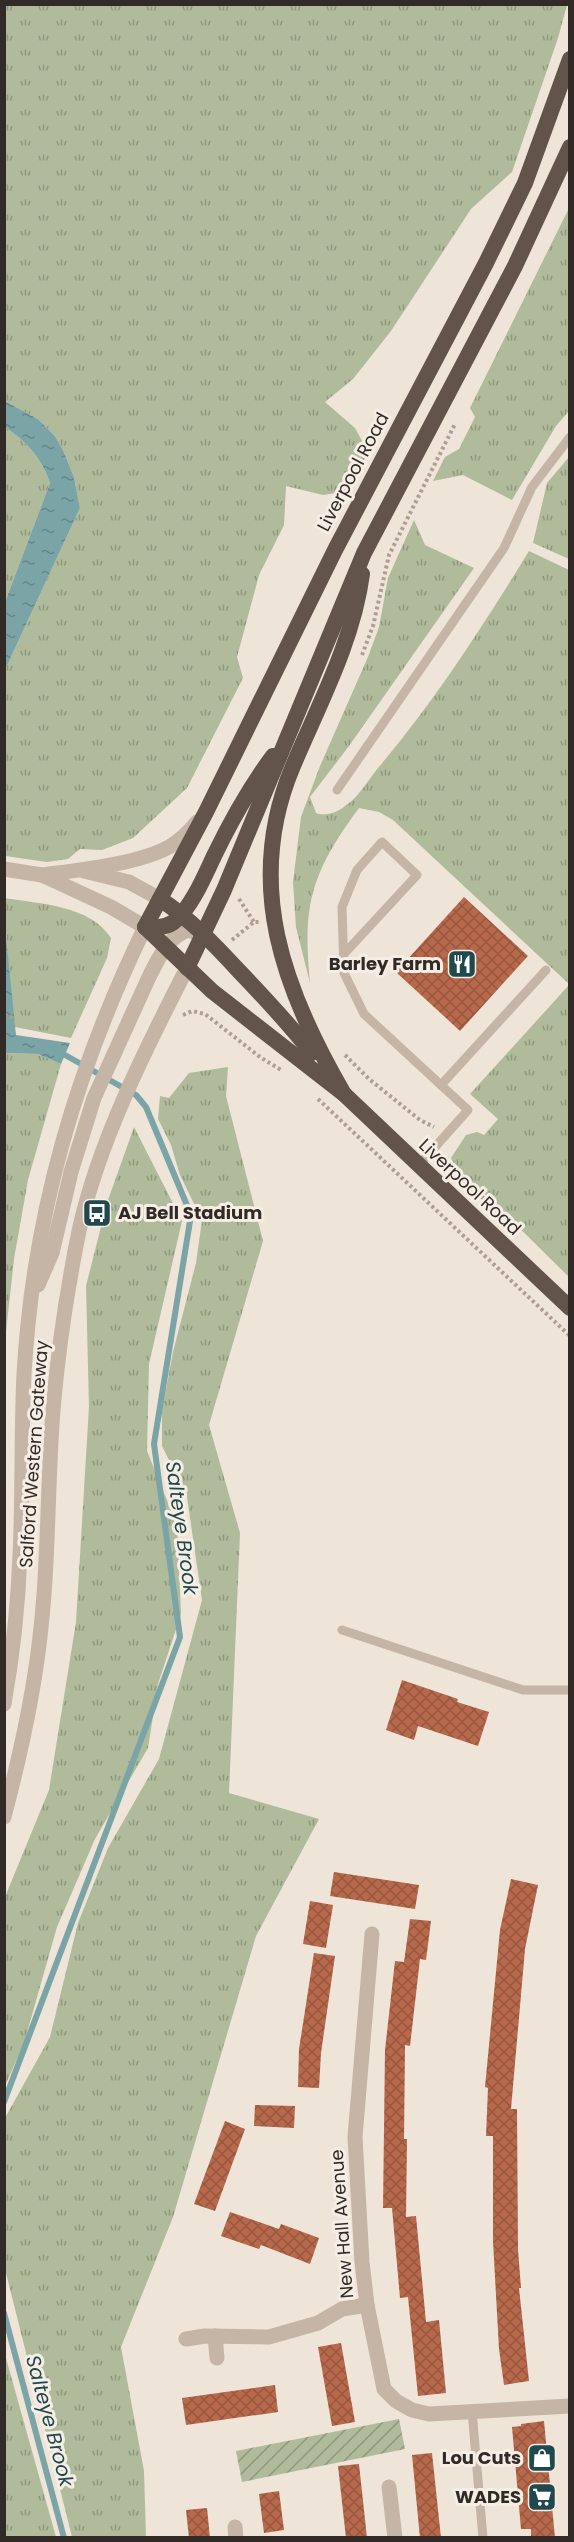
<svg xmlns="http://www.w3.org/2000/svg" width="574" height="2542" font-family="Poppins,sans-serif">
	<defs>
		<pattern id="grass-tufts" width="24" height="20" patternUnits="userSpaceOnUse" patternTransform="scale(1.5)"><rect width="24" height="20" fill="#afbb9a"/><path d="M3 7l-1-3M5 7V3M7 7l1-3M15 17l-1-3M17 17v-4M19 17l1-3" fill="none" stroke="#8f987d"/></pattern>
		<pattern id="garden-furrows" width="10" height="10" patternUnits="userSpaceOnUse" patternTransform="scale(1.5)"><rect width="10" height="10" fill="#afbb9a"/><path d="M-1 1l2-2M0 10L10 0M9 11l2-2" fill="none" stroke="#8f987d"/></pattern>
		<pattern id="water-ripples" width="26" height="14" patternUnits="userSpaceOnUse" patternTransform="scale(1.5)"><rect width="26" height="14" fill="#7ba4a7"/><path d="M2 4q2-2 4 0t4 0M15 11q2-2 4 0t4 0" fill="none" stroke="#658688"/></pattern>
		<pattern id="building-cross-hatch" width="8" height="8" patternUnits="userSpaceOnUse" patternTransform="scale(1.5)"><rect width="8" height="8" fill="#b8694c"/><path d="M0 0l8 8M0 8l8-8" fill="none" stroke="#96573f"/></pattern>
	</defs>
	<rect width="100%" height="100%" fill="#eee4d8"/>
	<!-- grass -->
	<g fill="url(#grass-tufts)">
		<path d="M5,5H567L558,38L512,172L471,209L391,331L353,379L325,402L355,428L368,452L349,491L323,495L286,486L284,525L259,575L237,657L243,678L187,788L133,838L102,850L80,849L68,859L47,862L5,856V670L80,508L74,477L63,450L55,436L38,419L5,401Z"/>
		<path d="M569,208V411L556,426L512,500L463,475L433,481L445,457L459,449L475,417L470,408Z"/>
		<path d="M5,427C26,441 42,458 50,483L5,602Z"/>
		<path d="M569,457V559L533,543L547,483Z"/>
		<path d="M414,520L425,545L474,568L349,746L310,797L316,813C325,817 338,812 345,806C358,798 368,780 378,768C434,702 483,626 529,551L569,570V984L393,820L379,812L359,808C312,872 302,903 310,983L296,927L293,882L301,817L320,766L368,657L379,627L388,578Z"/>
		<path d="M4,898C40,904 90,905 111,938L107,958L71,1038L15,1027L9,982Z"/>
		<path d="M569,985V1277L487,1196L456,1169L451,1158L466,1135L477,1132L484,1135L498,1119L470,1094Z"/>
		<path d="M5,1053L38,1054L61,1064L28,1180L14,1259L5,1341Z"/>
		<path d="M228,1067L226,1096L263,1241L209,1425L240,1533L229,1793L319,1819L256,1936L173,2217L121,2347L144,2471L146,2537H72L5,2269V2118L50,2037L78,1923L108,1848L159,1759L202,1600L187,1497L162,1446V1411L173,1352L196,1263L202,1220L180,1175L171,1145L158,1119L160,1096L169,1098L189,1073Z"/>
		<path d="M134,1127L182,1221L149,1364L147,1451L177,1525L181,1614L158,1684L148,1748L95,1839L57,1927L24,2043L5,2086V1897L49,1790L76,1622L89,1407L86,1286L107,1203Z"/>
		<path d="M4,2351L56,2537H5Z"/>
	</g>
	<!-- garden -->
	<path fill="url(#garden-furrows)" d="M399,2419L405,2449L242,2482L236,2451Z"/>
	<!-- water -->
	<g fill="url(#water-ripples)">
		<path d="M5,401L38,419L55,436L63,450L74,477L80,508L5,670V602L50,483C42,458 26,441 5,427Z"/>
		<path d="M4,917L16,1035L70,1043L61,1064L38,1054L5,1053Z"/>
	</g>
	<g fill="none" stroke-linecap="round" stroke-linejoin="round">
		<!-- stream -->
		<g stroke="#7ba4a7" stroke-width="6">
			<path d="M4,2102L180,1637L154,1444L191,1215L146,1107L136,1095L58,1051"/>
			<path d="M4,2313L64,2538"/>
		</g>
	</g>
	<!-- building -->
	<g fill="url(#building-cross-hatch)">
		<path d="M464,897L528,956L460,1031L396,972Z"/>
		<path d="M402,1680L458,1699L457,1702L489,1712L478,1746L418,1726L414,1740L386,1730Z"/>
		<path d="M334,1872L419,1885L415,1909L330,1896Z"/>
		<path d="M511,1879L538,1885L525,1949L511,2109H517L518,2250L521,2288H519L529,2381L504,2385L499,2349L493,2241V2136H486L488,2088L485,2087L500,1930Z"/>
		<path d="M310,1901L333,1905L326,1948L303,1944Z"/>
		<path d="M410,1919L431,1921L426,1960L420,1959L410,2046L405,2045L404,2139H407L406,2217L416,2216L426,2322L439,2320L446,2393L418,2396L408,2297L400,2298L392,2208H383L385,2050L395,1961L404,1962Z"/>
		<path d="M314,1953L335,1956L321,2053L319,2088L298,2087L299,2049Z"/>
		<path d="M255,2105L295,2106L294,2128L254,2126Z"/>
		<path d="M225,2121L245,2129L215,2211L194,2204Z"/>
		<path d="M230,2212L279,2229L281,2224L319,2238L310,2264L261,2245L259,2249L221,2236Z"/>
		<path d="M341,2343L355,2422L332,2426L318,2347Z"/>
		<path d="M275,2385L278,2412L186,2425L182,2398Z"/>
		<path d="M544,2421L555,2538H531V2529H521L512,2427L521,2426V2424Z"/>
		<path d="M432,2453L441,2538H420L412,2455Z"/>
		<path d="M359,2464L367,2538H346L338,2466Z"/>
		<path d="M279,2491L284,2530L264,2533L259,2494Z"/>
		<path d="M207,2508L210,2538H189L186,2510Z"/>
	</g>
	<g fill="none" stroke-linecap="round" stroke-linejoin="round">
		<!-- path -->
		<g stroke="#af9f91" stroke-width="4" stroke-dasharray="3 3" stroke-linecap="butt">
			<path d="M362,655L373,626L389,555L455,424"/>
			<path d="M239,899L254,922"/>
			<path d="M232,940L254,922H259"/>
			<path d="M4,1015L14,1018"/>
			<path d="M183,1015L192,1011L205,1014L260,1057L281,1070"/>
			<path d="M345,1055L369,1079L420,1120L434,1127"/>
			<path d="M318,1099L570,1336"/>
			<path d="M446,1157L451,1167L502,1216"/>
		</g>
		<!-- service -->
		<g stroke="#c4b5a6" stroke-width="9">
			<path d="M337,790L504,548L532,487L570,437"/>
			<path d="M343,955L417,875L382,842L357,870L342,907L344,973L364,1014L468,1110L419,1165"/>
			<path d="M441,1085L546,970"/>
			<path d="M342,1630L523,1690H570"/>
			<path d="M472,2411L483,2538"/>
		</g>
		<!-- minor -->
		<g stroke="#c4b5a6" stroke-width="15">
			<path d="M4,869L42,875L111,907L145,927"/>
			<path d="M84,871L129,882L160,899"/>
			<path d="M42,875C79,870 138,864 169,847C180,841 189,832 197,822"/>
			<path d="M372,1934L355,2137L362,2262L367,2305L384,2389L396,2401L412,2410L429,2414L570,2406"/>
			<path d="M215,2336L217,2358"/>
			<path d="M186,2339L205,2336L269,2337L318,2323L342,2309L367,2305"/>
			<path d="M389,2487L395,2538"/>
			<path d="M235,2527L236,2538"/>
		</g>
		<!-- tertiary -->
		<g stroke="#c4b5a6" stroke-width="15">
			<path d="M38,1285L52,1253L71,1172L94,1098L149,977C158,959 168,937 188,930L204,935"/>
			<path d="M4,1704C13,1654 18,1605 20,1555C23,1495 21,1434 24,1374C33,1215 76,1070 145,927"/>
			<path d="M4,1817C19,1760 32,1703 39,1645C49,1567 47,1488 53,1410C58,1350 67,1290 79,1231C98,1143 146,1048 187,968"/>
		</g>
		<!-- trunk -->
		<g stroke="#62534b" stroke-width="16">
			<path d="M160,899C190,919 214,944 238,970C264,997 289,1024 312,1053"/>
			<path d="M145,927L206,812L335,550L486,263L525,183L570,59"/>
			<path d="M145,927L212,991L344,1094L570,1308"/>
			<path d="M145,927C156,928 168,928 176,920C193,904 204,877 214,856C231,821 250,787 273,756"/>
			<path d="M187,968L224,890L364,553L515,266L570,147"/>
			<path d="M344,1094C284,991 243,884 293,766C319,704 353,642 362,574"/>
		</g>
	</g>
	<!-- icons -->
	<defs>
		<g id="restaurant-square" transform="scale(1.5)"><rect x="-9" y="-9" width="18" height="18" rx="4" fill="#20494e" stroke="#f6eee4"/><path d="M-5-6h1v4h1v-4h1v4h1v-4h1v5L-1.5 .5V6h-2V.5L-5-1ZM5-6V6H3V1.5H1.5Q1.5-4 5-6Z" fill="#fff"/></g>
		<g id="bus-square" transform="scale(1.5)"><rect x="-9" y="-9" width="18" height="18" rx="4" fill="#20494e" stroke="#f6eee4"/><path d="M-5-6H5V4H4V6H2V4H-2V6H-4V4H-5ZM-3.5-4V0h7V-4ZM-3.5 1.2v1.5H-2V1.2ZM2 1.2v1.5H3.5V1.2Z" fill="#fff"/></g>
		<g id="shop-square" transform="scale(1.5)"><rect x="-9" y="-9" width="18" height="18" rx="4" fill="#20494e" stroke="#f6eee4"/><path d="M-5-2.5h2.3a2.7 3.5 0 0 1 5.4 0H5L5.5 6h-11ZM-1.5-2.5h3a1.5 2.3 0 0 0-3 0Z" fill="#fff"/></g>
		<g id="supermarket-square" transform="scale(1.5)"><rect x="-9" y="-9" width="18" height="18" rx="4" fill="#20494e" stroke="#f6eee4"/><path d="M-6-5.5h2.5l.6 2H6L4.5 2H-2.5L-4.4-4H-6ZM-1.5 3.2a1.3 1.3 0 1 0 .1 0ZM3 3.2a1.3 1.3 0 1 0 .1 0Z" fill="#fff"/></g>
	</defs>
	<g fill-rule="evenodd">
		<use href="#restaurant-square" x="462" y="964"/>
		<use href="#bus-square" x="97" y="1213"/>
		<use href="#shop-square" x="542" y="2458"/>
		<use href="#supermarket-square" x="542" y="2497"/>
	</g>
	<g text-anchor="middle" stroke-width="6" stroke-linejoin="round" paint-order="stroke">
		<!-- street labels -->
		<g font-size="18" fill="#312a26" stroke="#f6eee4">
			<text transform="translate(353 472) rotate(-62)" y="6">Liverpool Road</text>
			<text transform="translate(470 1187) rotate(43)" y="6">Liverpool Road</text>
			<text transform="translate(34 1454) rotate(-86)" y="6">Salford Western Gateway</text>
			<text transform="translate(342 2224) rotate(-94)" y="6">New Hall Avenue</text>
		</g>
		<!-- poi labels -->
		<g font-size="18" font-weight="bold" fill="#312a26" stroke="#f6eee4" text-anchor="end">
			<text x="441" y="970">Barley Farm</text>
			<text x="118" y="1219" text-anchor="start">AJ Bell Stadium</text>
			<text x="521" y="2464">Lou Cuts</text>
			<text x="521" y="2503">WADES</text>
		</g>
		<!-- water labels -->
		<g font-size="20" font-style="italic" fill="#20494e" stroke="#f6eee4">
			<text transform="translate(182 1528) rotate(82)" y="7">Salteye Brook</text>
			<text transform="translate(50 2421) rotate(75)" y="7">Salteye Brook</text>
		</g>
	</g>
	<!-- border -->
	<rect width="574" height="2542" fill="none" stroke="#312a26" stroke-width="12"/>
</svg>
